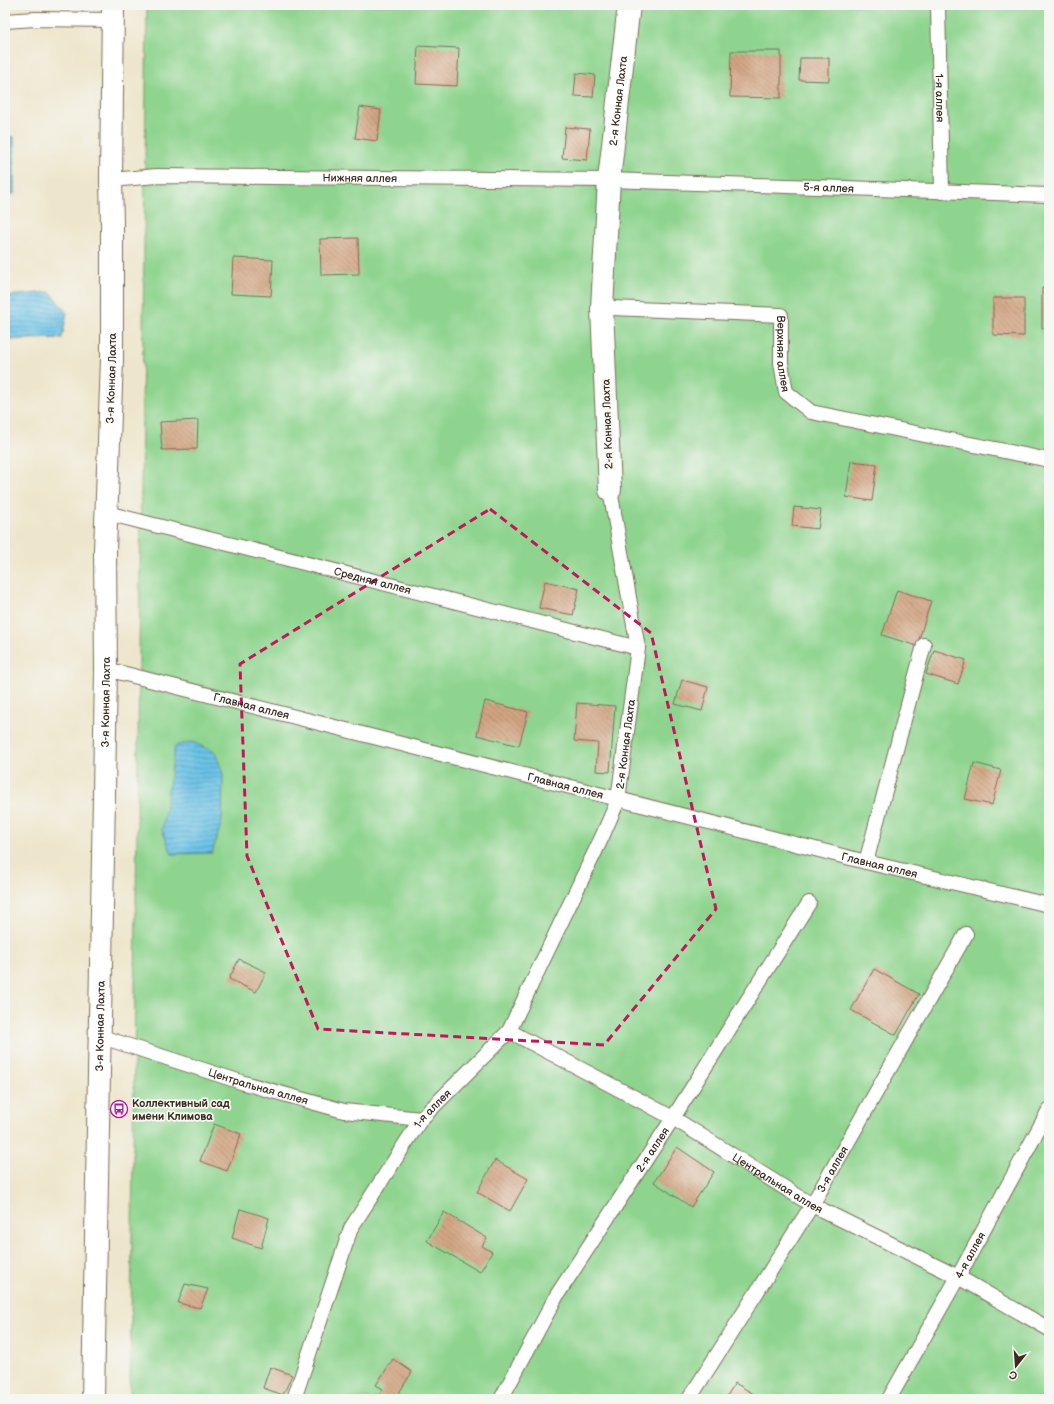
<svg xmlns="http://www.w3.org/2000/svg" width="1054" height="1404" font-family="'Balsamiq Sans',sans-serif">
	<defs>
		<pattern id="water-rules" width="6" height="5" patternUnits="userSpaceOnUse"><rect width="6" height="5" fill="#69c2e7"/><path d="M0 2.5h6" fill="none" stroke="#589ebb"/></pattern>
		<pattern id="building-back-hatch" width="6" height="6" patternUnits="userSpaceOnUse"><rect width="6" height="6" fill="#d1a482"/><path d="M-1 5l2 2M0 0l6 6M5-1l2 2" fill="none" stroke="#ab866a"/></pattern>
	</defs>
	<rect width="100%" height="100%" fill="#f6f6f2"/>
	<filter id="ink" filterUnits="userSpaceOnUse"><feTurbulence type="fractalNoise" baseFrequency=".025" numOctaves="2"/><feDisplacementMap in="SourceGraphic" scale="8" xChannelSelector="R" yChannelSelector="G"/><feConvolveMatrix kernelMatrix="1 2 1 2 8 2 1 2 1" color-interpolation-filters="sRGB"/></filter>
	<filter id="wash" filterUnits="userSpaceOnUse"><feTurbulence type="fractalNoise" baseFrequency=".012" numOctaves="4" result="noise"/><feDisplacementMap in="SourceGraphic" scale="16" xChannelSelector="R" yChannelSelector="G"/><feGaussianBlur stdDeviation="0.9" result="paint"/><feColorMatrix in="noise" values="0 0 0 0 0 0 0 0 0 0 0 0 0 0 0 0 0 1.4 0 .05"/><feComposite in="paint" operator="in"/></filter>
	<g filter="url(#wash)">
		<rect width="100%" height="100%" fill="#eee6cc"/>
		<!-- garden -->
		<path fill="#8ed48e" stroke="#647f56" d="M147,5H1049V1399H130Z"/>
		<!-- water -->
		<g fill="url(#water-rules)" stroke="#527682">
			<rect x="5" y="137" width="9" height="57"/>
			<path d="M50,292L67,313L62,338L5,340V296Z"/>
			<path d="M192,742L215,752L223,774L222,821L212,853L172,854L162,830L175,746Z"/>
		</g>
		<g id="blocks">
			<!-- building -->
			<g fill="url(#building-back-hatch)">
				<path d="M418,46L459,48L457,86L416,84Z"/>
				<path d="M731,51H781V98L730,97Z"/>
				<path d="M800,58H829V81L799,80Z"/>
				<path d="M576,73L595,75L593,97L574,96Z"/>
				<path d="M360,107L381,110L377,141L355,138Z"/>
				<path d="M565,127L590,129L587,160L562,158Z"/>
				<path d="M358,238L359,274L321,275L320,239Z"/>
				<path d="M233,258L273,260L271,296L231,294Z"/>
				<path d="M1042,288L1049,289V328H1042Z"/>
				<path d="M993,298H1024V336L993,335Z"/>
				<path d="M198,420L197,449L162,450L160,422Z"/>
				<path d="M851,461L877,464L872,501L846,497Z"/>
				<path d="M794,507L821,510L818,529L792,526Z"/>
				<path d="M545,581L579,589L573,615L539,608Z"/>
				<path d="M897,590L931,601L917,646L882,635Z"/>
				<path d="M934,650L966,660L958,684L926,674Z"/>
				<path d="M682,680L708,687L702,711L675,704Z"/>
				<path d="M485,701L528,712L519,746L477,735Z"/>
				<path d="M577,703L615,706L610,772L596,771L598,743L574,741Z"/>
				<path d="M974,763L1001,770L992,805L965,799Z"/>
				<path d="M239,959L266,972L256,992L229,979Z"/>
				<path d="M874,969L919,994L896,1035L851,1010Z"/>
				<path d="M214,1124L241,1134L227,1171L200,1161Z"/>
				<path d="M677,1147L714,1172L691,1207L654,1182Z"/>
				<path d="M495,1160L528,1179L510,1211L477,1192Z"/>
				<path d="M240,1209L269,1218L261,1248L232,1238Z"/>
				<path d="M444,1212L487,1238L482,1246L492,1252L480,1272L427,1241Z"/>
				<path d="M185,1284L208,1289L200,1308L178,1303Z"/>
				<path d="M393,1359L412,1372L395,1399H382L378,1397L383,1389L376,1385Z"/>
				<path d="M270,1367L292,1375L283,1395L263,1388Z"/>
				<path d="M735,1383L759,1397L758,1399H725Z"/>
			</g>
		</g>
	</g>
	<g filter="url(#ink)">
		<use href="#blocks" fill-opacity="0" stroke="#7a6c5b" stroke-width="1"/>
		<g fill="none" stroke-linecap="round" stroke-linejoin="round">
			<!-- service casing -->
			<g stroke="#7a6c5b" stroke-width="16">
				<g id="service">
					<path id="s1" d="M938,5L942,192"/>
					<path d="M5,21L35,19L112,20"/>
					<path id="s2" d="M111,180L157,176L609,180L1049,195"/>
					<path id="s3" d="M602,308H612L781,315V363L786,392L811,412L1049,460"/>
					<path id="s4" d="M107,513L638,648"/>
					<path id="s5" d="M106,669L866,862L1049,905"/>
					<path d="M866,862L924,645"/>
					<path id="s6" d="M509,1031L673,1118L812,1205L958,1277L1049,1329"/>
					<path id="s7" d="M99,1036L244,1083L344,1111L421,1119"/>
					<path id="s8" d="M294,1399L351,1228L421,1119L509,1031L602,837L618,800L638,648L610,490"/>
					<path id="s9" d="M501,1399L557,1295L673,1118L809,903"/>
					<path id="s10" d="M689,1399L812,1205L966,934"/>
					<path id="s11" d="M889,1399L958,1277L1049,1110"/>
				</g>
			</g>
			<!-- minor casing -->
			<g stroke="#7a6c5b" stroke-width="24">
				<g id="minor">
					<path id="s12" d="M610,490L602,308L609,180L629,5"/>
				</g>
			</g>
			<!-- secondary casing -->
			<g stroke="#7a6c5b" stroke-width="24">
				<g id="secondary">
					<path id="s13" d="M93,1399L103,856L106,669L105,550L112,359V225L111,180L113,5"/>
				</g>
			</g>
			<!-- service -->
			<use href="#service" stroke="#fff" stroke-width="14"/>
			<!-- minor -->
			<use href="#minor" stroke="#fff" stroke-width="22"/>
			<!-- secondary -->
			<use href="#secondary" stroke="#fff" stroke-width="22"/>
		</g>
	</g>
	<!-- marked area -->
	<path fill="none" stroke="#c2185b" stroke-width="3" stroke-dasharray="8 5" stroke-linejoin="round" d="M490,509L651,633L716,909L604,1045L318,1029L247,856L240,664Z"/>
	<!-- icons -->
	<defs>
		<g id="bus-ring" transform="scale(0.9)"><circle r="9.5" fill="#f6f6f2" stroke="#b5179e" stroke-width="1.5"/><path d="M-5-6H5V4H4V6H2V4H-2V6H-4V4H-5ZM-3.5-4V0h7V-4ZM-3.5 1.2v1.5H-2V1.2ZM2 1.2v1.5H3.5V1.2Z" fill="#b5179e"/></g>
	</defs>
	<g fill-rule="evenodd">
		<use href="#bus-ring" x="119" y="1109"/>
	</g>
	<g text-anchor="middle" stroke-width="3.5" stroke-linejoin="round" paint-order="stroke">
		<!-- street labels -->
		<g font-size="11" fill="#3b2a1e" stroke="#f6f6f2">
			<text dy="4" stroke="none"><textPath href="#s1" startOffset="93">1-я аллея</textPath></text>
			<text dy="4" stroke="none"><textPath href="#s12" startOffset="390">2-я Конная Лахта</textPath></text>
			<text dy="4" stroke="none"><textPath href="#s2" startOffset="249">Нижняя аллея</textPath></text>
			<text dy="4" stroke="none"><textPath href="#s2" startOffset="718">5-я аллея</textPath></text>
			<text dy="4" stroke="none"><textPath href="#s3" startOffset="218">Верхняя аллея</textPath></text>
			<text dy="4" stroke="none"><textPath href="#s13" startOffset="1021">3-я Конная Лахта</textPath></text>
			<text transform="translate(607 424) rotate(-92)" y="4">2-я Конная Лахта</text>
			<text dy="4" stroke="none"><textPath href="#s4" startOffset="274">Средняя аллея</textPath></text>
			<text dy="4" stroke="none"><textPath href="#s13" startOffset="697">3-я Конная Лахта</textPath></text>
			<text dy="4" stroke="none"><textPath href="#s5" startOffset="150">Главная аллея</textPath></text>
			<text dy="4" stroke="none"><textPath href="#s8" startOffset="746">2-я Конная Лахта</textPath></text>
			<text dy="4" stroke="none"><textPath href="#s5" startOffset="474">Главная аллея</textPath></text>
			<text dy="4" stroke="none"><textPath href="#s5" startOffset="798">Главная аллея</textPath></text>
			<text dy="4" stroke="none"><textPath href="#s13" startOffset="373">3-я Конная Лахта</textPath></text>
			<text dy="4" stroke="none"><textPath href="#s7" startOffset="167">Центральная аллея</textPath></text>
			<text dy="4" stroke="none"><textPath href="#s8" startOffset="325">1-я аллея</textPath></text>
			<text dy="4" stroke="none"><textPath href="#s9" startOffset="292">2-я аллея</textPath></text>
			<text dy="4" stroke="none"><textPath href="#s10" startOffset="271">3-я аллея</textPath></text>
			<text dy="4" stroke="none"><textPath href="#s6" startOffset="309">Центральная аллея</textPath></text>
			<text dy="4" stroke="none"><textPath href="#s11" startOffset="165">4-я аллея</textPath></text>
		</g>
		<!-- poi labels -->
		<g font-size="11" font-weight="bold" fill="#3b2a1e" stroke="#f6f6f2" text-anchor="start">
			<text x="132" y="1107">Коллективный сад<tspan x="132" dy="13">имени Климова</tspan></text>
		</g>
	</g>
	<!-- margin -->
	<rect width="1054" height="1404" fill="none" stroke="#f6f6f2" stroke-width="20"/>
	<!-- north arrow -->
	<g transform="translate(1016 1366) rotate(197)" stroke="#f6f6f2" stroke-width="3" paint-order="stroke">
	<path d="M0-3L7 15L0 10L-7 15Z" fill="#3b2a1e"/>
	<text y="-6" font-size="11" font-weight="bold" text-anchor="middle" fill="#3b2a1e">С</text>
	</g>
</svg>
